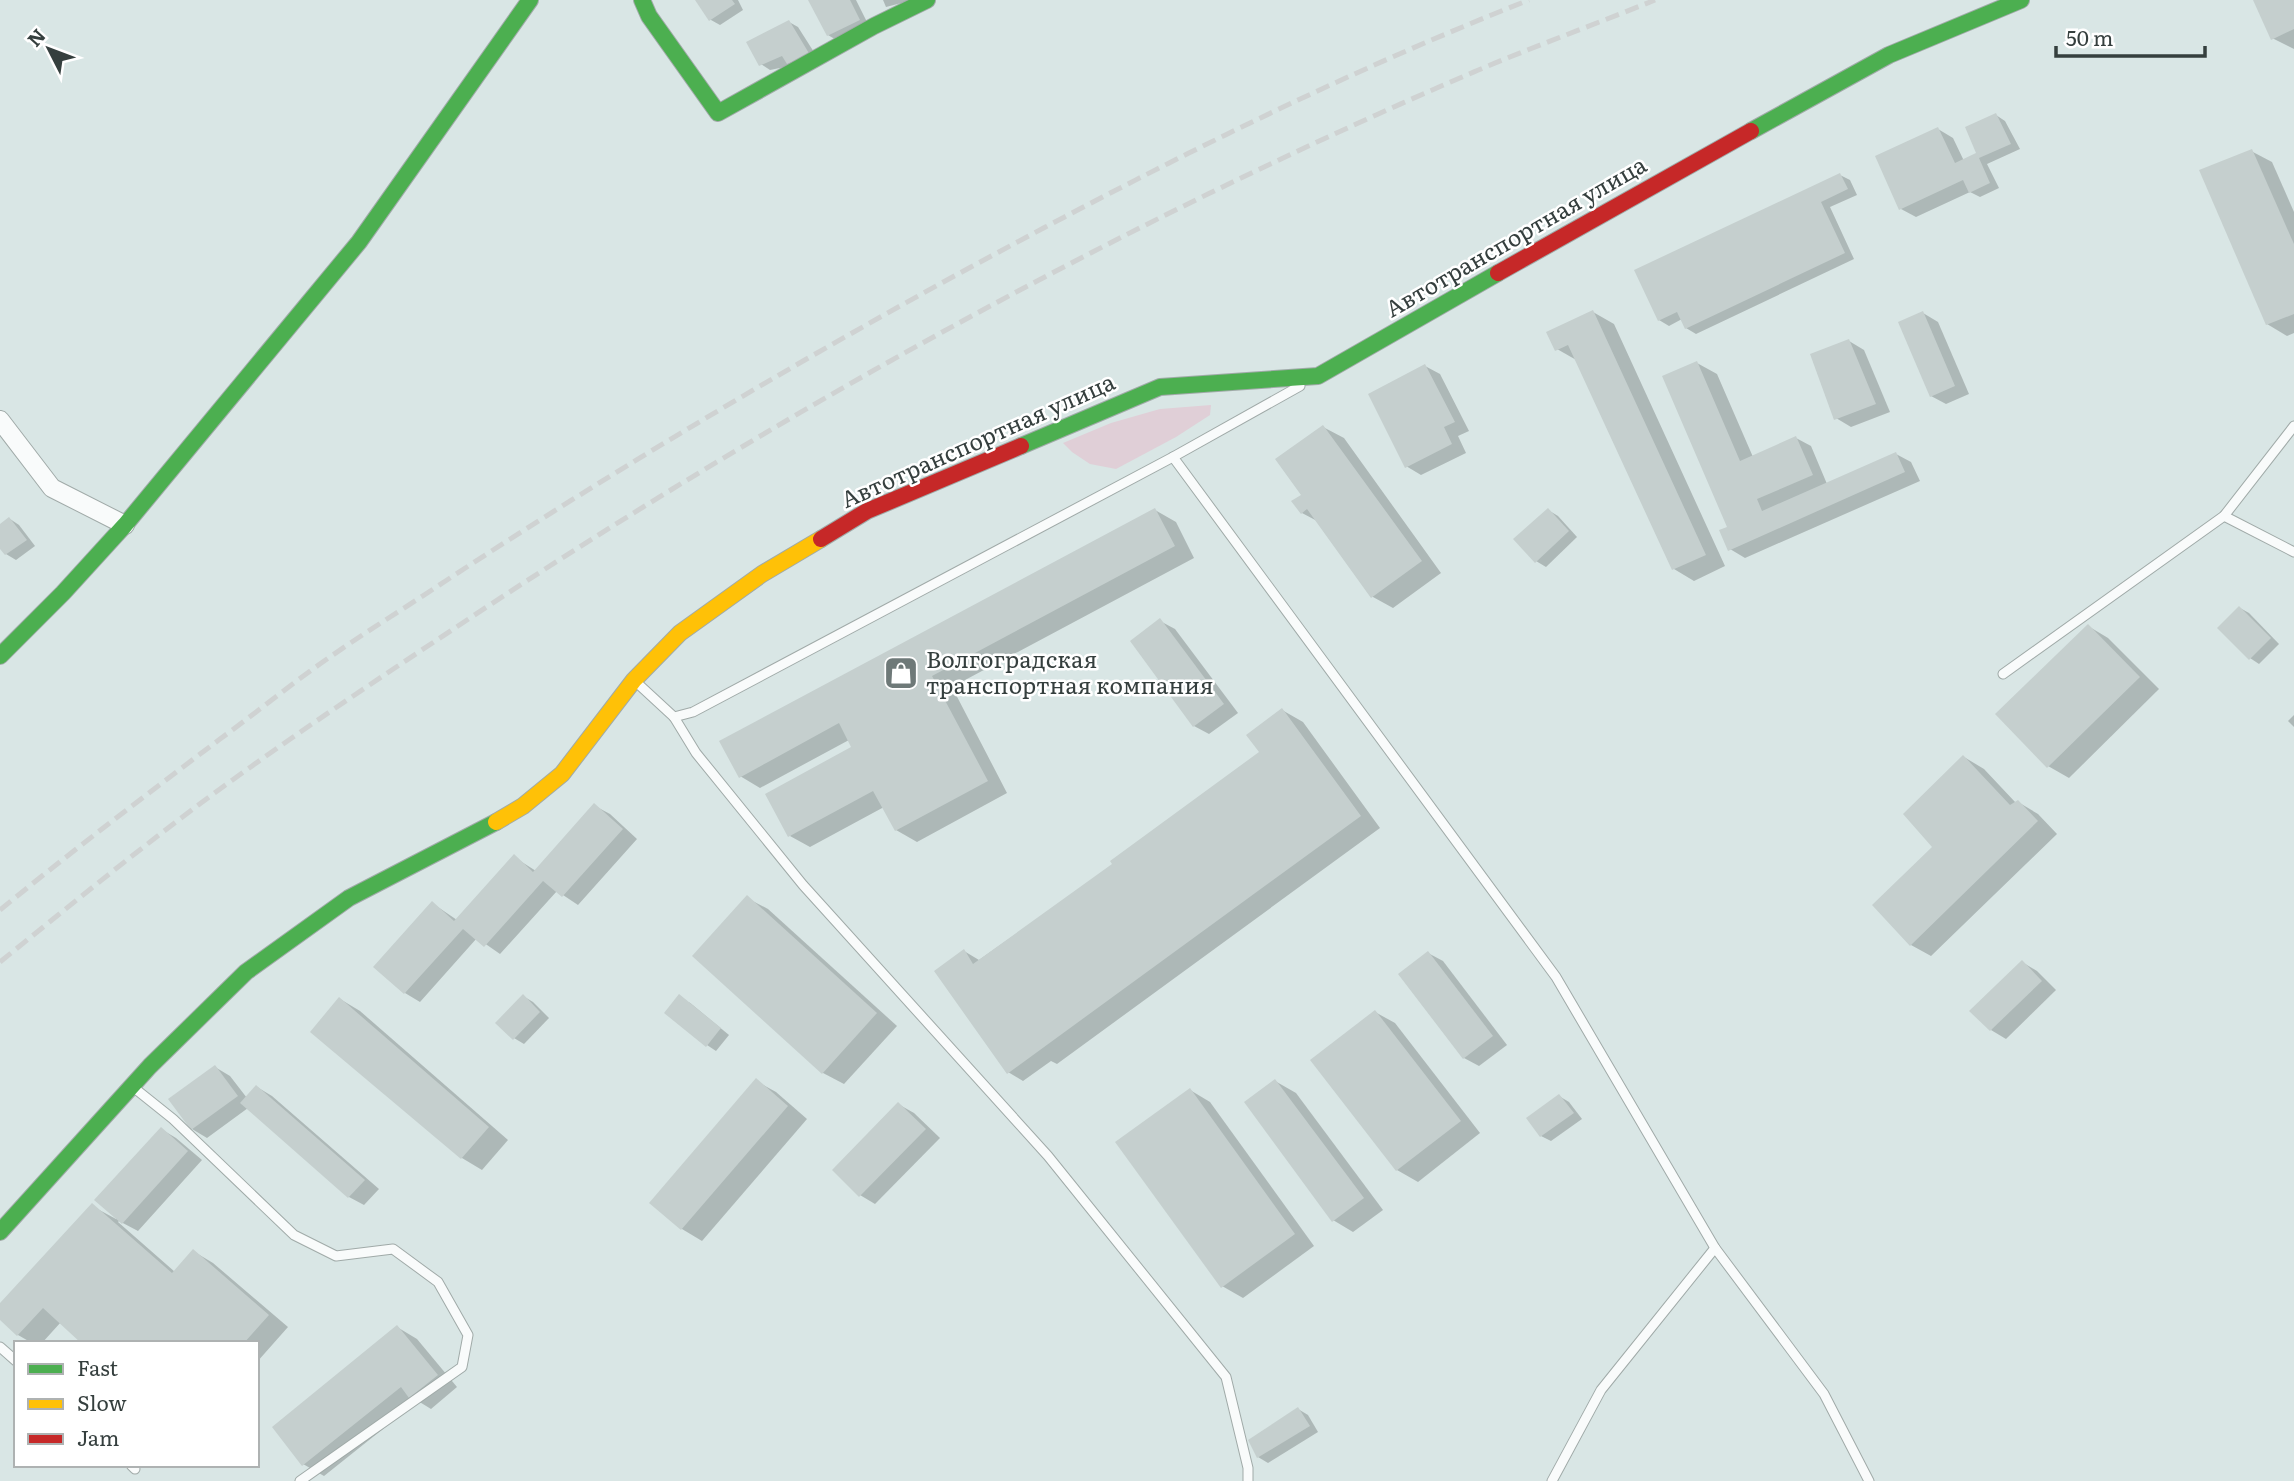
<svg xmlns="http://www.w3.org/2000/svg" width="2294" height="1481" font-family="Literata,serif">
	<rect width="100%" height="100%" fill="#d9e6e5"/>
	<!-- green -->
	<path fill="#e0cfd7" d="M1211,405L1210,415L1176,437L1116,469L1090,464L1072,452L1063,443L1111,423L1160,409Z"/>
	<!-- shadow -->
	<g fill="#0003">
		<path d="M697,0H738L743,10L720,25L711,20Z"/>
		<path d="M810,0H856L869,26L838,41L828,35Z"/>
		<path d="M883,0H913L886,7Z"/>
		<path d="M2255,0H2294V49L2272,38Z"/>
		<path d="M789,22L798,27L819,60L770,70L761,64Z"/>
		<path d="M1996,115L2005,121L2020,149L1987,164L1999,188L1980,197L1970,192L1916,217L1901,209L1938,129L1953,138L1964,161L1978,154Z"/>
		<path d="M2251,151L2272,162L2294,212V333L2287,336L2267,324Z"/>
		<path d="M1840,175L1850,180L1857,195L1830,207L1854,259L1696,334L1686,328L1682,319L1669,326L1659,320Z"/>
		<path d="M1593,312L1614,324L1725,566L1694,581L1674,569L1578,361L1557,349Z"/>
		<path d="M1923,313L1938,322L1969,394L1946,404L1931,396Z"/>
		<path d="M1849,341L1864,350L1890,412L1851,427L1836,418Z"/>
		<path d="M1697,363L1717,374L1753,457L1796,438L1811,446L1827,484L1896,454L1911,462L1920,481L1745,558L1730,549L1731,527Z"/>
		<path d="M1425,366L1440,374L1469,431L1458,436L1466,453L1421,475L1406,466Z"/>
		<path d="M1323,427L1344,438L1441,573L1393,608L1373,597L1319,522L1302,513L1303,495Z"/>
		<path d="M1155,510L1176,522L1194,558L952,687L1007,793L917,842L896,830L884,807L810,847L790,836L854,748L849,740L760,788L740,776Z"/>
		<path d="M1548,510L1558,516L1577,537L1546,567L1536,561Z"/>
		<path d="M10,519L19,525L35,546L16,560L6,554L0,546V527Z"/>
		<path d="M2240,608L2249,613L2279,644L2259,664L2250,658Z"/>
		<path d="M1160,621L1175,629L1238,713L1209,734L1194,726Z"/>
		<path d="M2088,626L2108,638L2159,689L2069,778L2048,766Z"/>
		<path d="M1282,710L1303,722L1380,828L1057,1064L1051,1061L1023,1081L1008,1072L964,951L979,960L1114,865L1261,752Z"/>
		<path d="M2294,715V727L2288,721Z"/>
		<path d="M1964,757L1984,769L2016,803L2018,802L2038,814L2057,834L1931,956L1911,945L1935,847Z"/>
		<path d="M595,806L610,814L637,839L578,905L557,891L500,954L477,938L420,1002L405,993L432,903L457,920L514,857L536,871Z"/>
		<path d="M747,898L768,909L897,1026L844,1084L823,1073L695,956Z"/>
		<path d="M1428,953L1443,961L1507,1045L1479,1066L1464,1058Z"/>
		<path d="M2022,962L2037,971L2056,990L2006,1039L1991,1030Z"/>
		<path d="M523,996L533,1002L549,1018L524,1044L514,1038Z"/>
		<path d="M340,999L360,1011L508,1140L482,1170L462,1158Z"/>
		<path d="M689,1002L729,1035L716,1051L707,1045Z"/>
		<path d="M1375,1012L1395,1023L1480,1133L1418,1182L1397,1170Z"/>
		<path d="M215,1067L230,1076L247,1098L257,1087L272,1096L379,1189L364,1205L349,1197L248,1108L207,1138L192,1129Z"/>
		<path d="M756,1081L776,1092L807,1119L702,1241L682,1229L652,1203Z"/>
		<path d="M1275,1081L1296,1093L1383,1210L1353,1232L1333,1220Z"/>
		<path d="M1190,1090L1210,1102L1314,1246L1243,1298L1222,1286Z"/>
		<path d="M1559,1096L1569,1102L1582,1119L1551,1141L1541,1136Z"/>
		<path d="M898,1104L914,1113L940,1138L875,1204L860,1195Z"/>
		<path d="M161,1129L176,1138L202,1160L138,1231L119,1221L118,1222L175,1272L193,1251L213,1263L288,1327L257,1362V1343H83L61,1322L42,1343H32L18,1335L0,1318V1306L92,1206L116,1219Z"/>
		<path d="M397,1327L417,1339L457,1387L431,1409L418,1401L324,1476L303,1464Z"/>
		<path d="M1298,1409L1308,1415L1318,1432L1268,1463L1258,1457Z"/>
	</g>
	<!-- building -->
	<g fill="#c5cfce">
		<path d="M695,0H732L735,4L709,21Z"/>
		<path d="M808,0H850L860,20L827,36Z"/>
		<path d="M2253,0H2294V29L2271,40Z"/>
		<path d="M789,20L810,55L787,64L782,56L759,66L746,42Z"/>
		<path d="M1996,113L2011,144L1979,158L1990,183L1969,193L1963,180L1899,210L1875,156L1938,127L1955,163L1976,153L1965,127Z"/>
		<path d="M2252,149L2294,244V314L2266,325L2199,170Z"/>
		<path d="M1840,173L1848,189L1821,202L1845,253L1685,329L1677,312L1658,321L1634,270Z"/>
		<path d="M1593,310L1706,555L1672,570L1568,345L1555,351L1546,332Z"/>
		<path d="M1923,311L1955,386L1930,397L1898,322Z"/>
		<path d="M1849,339L1876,404L1834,420L1810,354Z"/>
		<path d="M1697,361L1740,461L1796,436L1813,475L1757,499L1762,511L1896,452L1905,472L1728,551L1719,530L1727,527L1662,376Z"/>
		<path d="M1425,364L1455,422L1444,427L1452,444L1405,468L1368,394Z"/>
		<path d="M1323,425L1422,561L1371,598L1307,509L1301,514L1291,501L1301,495L1275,459Z"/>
		<path d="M1155,508L1175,546L932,676L988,781L895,831L873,791L788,837L765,794L851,747L839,723L739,778L719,741Z"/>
		<path d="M1548,508L1569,531L1535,563L1513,539Z"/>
		<path d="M9,517L27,540L5,555L0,549V524Z"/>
		<path d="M2239,606L2271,638L2249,660L2217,628Z"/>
		<path d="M1160,618L1224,704L1193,727L1130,641Z"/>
		<path d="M2088,624L2140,677L2047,768L1995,714Z"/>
		<path d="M1282,708L1361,816L1007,1074L934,971L964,949L973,964L1112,864L1110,861L1259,752L1246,735Z"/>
		<path d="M1963,755L2010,805L2018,800L2038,821L1910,946L1872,905L1932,847L1903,814Z"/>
		<path d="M594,803L623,829L562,897L543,881L484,947L463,929L404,994L373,967L432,901L454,921L514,854L533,872Z"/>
		<path d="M747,895L877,1013L822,1074L692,956Z"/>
		<path d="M1428,951L1493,1036L1463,1059L1398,974Z"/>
		<path d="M2022,960L2042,981L1990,1031L1969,1011Z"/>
		<path d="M523,994L540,1012L513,1040L495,1023Z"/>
		<path d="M679,994L721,1028L706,1047L664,1013Z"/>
		<path d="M339,997L489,1127L461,1159L310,1032Z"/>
		<path d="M1375,1010L1461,1121L1396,1171L1310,1060Z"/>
		<path d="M215,1065L238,1096L191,1130L168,1099Z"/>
		<path d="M756,1078L788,1106L681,1230L649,1203Z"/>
		<path d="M1275,1079L1364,1198L1332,1222L1244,1102Z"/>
		<path d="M256,1085L365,1180L348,1198L240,1103Z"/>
		<path d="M1190,1088L1295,1234L1221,1288L1115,1142Z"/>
		<path d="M1559,1094L1574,1113L1540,1137L1526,1118Z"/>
		<path d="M898,1102L926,1129L859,1197L832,1170Z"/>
		<path d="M161,1127L188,1151L122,1224L94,1200Z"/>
		<path d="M92,1203L172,1273L193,1249L269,1315L244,1343H81L43,1308L17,1336L0,1320V1303Z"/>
		<path d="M397,1325L438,1375L409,1398L401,1387L302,1466L272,1427Z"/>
		<path d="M1298,1407L1310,1426L1257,1458L1248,1440Z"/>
	</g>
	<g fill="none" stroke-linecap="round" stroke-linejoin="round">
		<!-- lane casing -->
		<g stroke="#a0aaa8" stroke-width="11">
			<g id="lane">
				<path d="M1173,457L1556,977L1715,1248L1824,1394L1869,1481"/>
				<path d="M2224,516L2294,552"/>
				<path d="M2003,674L2224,516L2294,426"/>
				<path d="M635,681L674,717L696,753L803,885L1048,1156L1226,1377L1248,1468V1481"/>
				<path d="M674,717L693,712L1173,457L1300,386"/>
				<path d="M133,1087L173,1119L294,1235L336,1256L393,1249L438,1282L468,1335L462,1367L300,1481"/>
				<path d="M0,1347L16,1361"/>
				<path d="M131,1465L135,1469"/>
				<path d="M1552,1481L1601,1390L1715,1248"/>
			</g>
		</g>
		<!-- street casing -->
		<g stroke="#a0aaa8" stroke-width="20">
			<path id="street" d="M0,420L52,488L125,525"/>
		</g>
		<!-- fast casing -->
		<g stroke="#a0aaa8" stroke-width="18">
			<g id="fast">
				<path d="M642,0L649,16L718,113L874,26L927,0"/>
				<path d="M1751,131L1889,55L2021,0"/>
				<path d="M1021,446L1160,387L1318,376L1498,273"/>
				<path d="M0,656L63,593L125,525L359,242L530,0"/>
				<path d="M0,1232L150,1066L246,972L349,898L496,822"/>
			</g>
		</g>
		<!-- slow casing -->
		<g stroke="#a0aaa8" stroke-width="18">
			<path id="slow" d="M496,822L523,806L562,774L634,680L680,633L762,574L821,539"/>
		</g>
		<!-- jam casing -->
		<g stroke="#a0aaa8" stroke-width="18">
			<g id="jam">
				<path d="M1498,273L1751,131"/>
				<path d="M821,539L867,511L1021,446"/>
			</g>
		</g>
		<!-- lane -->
		<use href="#lane" stroke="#f9fbfb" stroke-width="9"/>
		<!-- street -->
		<use href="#street" stroke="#f9fbfb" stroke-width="18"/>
		<!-- fast -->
		<use href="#fast" stroke="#4caf50" stroke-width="16"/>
		<!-- slow -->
		<use href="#slow" stroke="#ffc107" stroke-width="16"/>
		<!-- jam -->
		<use href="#jam" stroke="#c62828" stroke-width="16"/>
		<!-- rail -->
		<g stroke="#cfd2d2" stroke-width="5" stroke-dasharray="14 7" stroke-linecap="butt">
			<path d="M0,910C72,851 146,795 220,739C256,713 291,684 327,659C367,631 408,606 447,580C610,473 776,374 947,280C1136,177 1328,79 1529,0"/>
			<path d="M0,962C73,903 145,844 220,789C301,730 384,675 467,620C787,408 1124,222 1476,71C1535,46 1596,24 1655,0"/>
		</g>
	</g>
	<!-- icons -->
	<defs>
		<g id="shop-square" transform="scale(1.75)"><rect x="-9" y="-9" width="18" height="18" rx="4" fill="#6e7978" stroke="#fff"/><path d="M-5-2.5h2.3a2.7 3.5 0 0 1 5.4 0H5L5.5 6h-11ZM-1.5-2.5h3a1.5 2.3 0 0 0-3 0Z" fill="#fff"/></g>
	</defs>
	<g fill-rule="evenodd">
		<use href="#shop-square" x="901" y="673"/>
	</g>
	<g text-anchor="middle" stroke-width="5" stroke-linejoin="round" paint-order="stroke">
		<!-- street labels -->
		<g font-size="23" fill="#353f3e" stroke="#fff">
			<text transform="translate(1516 237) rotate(-30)" y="8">Автотранспортная улица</text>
			<text transform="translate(978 441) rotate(-24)" y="8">Автотранспортная улица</text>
		</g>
		<!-- poi labels -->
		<g font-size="23" fill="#353f3e" stroke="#fff" text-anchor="start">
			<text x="926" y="668">Волгоградская<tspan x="926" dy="26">транспортная компания</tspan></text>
		</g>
	</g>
	<!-- legend -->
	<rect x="14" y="1341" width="245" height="126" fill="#ffffff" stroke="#aeb2b2" stroke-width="2"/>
	<rect x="28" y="1364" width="35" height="10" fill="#4caf50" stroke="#aeb2b2" stroke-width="2"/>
	<text x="77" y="1376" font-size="21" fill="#353f3e">Fast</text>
	<rect x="28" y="1399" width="35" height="10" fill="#ffc107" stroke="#aeb2b2" stroke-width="2"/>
	<text x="77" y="1411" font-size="21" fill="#353f3e">Slow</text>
	<rect x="28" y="1434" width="35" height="10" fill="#c62828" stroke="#aeb2b2" stroke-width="2"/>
	<text x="77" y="1446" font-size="21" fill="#353f3e">Jam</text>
	<!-- north arrow -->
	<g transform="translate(49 49) rotate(312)" stroke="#ffffff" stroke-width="5" paint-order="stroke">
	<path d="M0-5L12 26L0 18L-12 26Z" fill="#353f3e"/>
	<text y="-10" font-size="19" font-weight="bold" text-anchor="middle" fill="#353f3e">N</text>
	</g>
	<!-- scale -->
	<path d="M2056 46v10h149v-10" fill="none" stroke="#353f3e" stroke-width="3.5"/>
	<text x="2066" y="46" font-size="21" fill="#353f3e" stroke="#ffffff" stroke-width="5" paint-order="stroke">50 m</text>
</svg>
